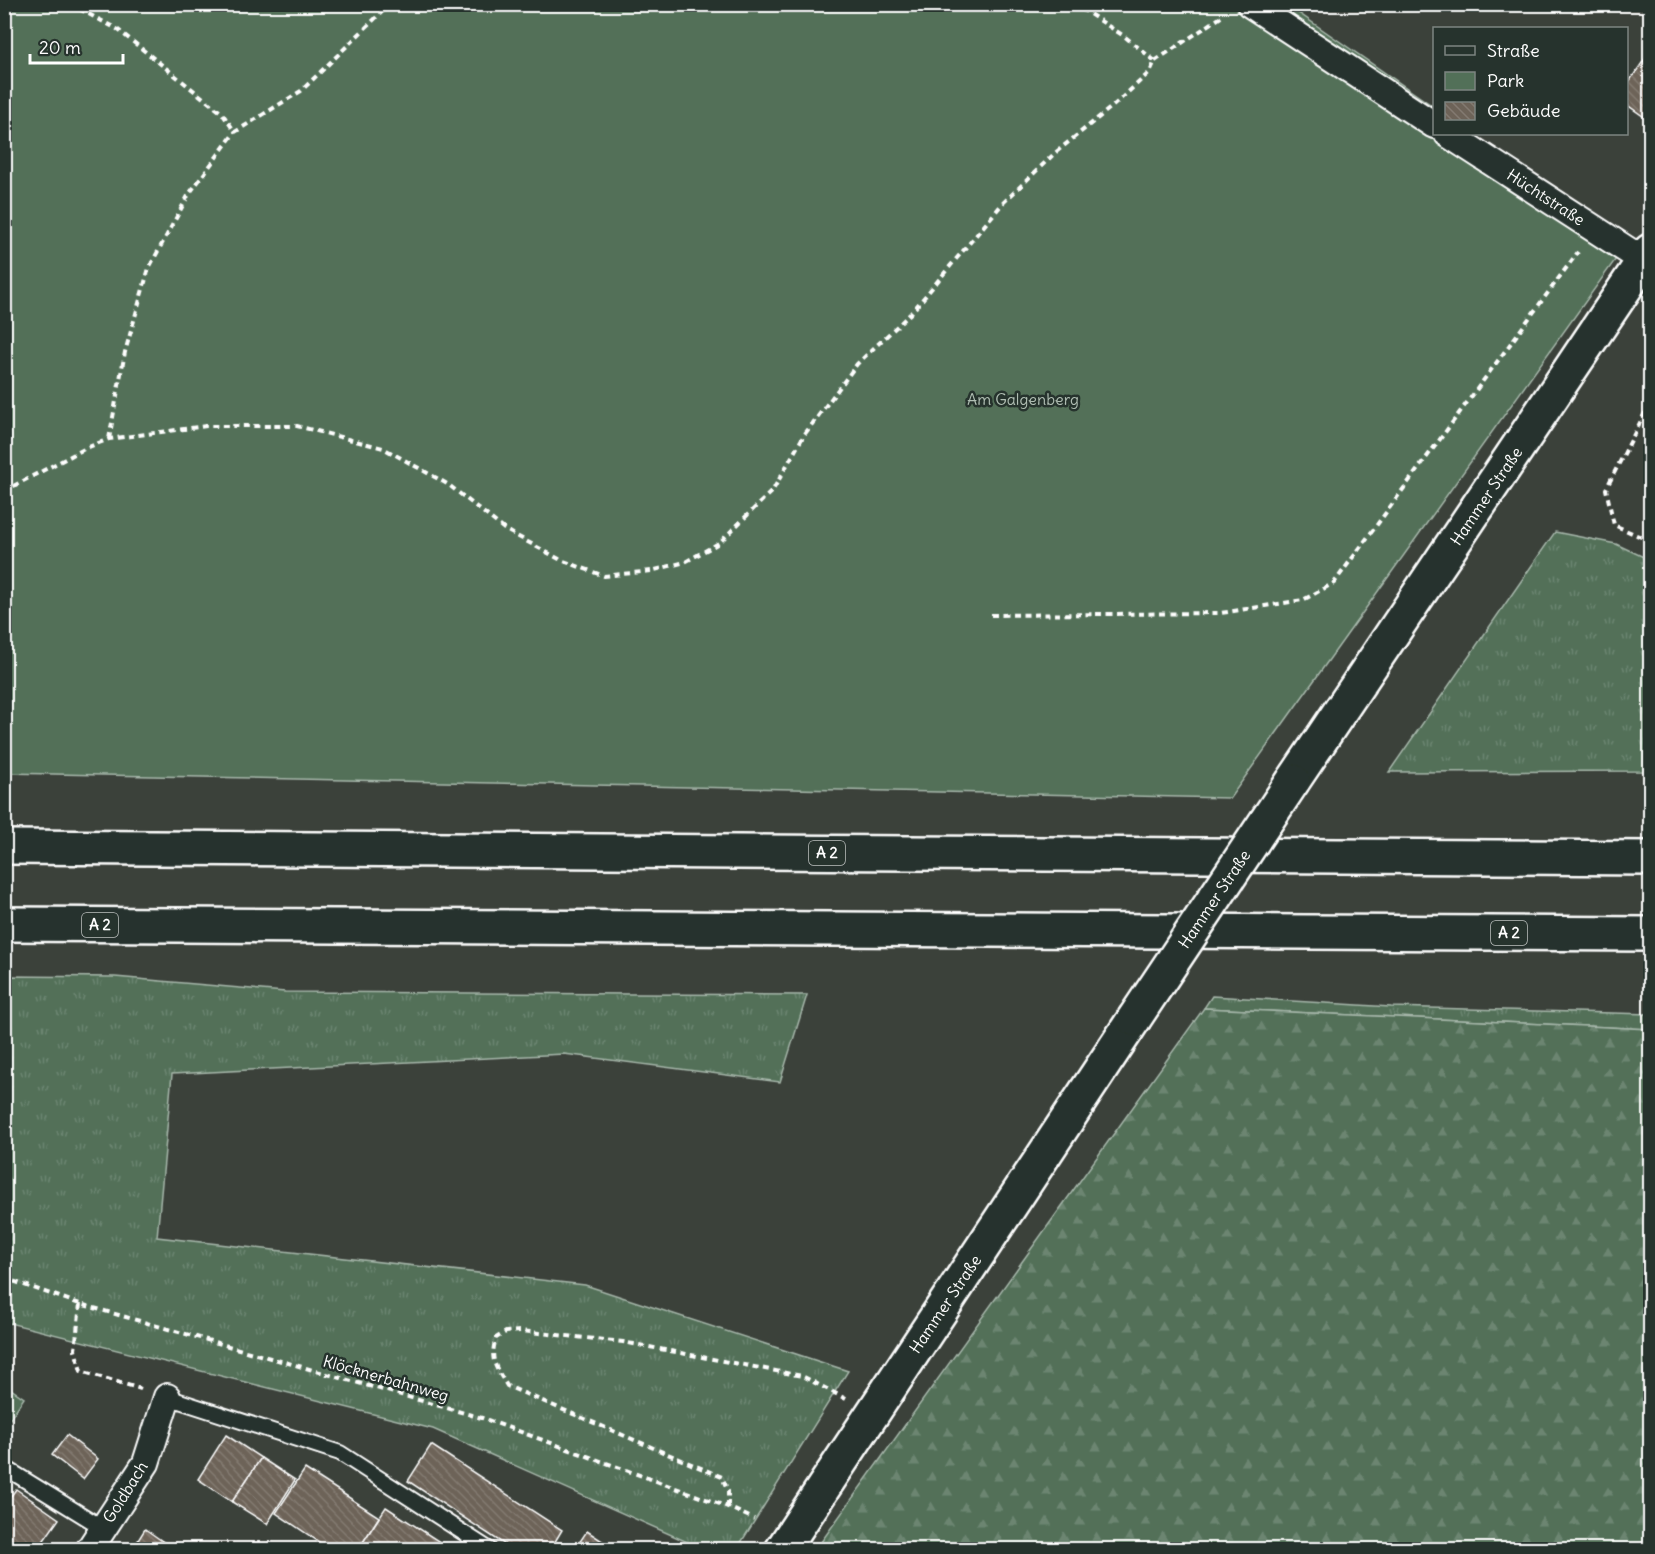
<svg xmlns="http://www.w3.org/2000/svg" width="1655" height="1554" font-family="Delius,sans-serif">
	<defs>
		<pattern id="grass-tufts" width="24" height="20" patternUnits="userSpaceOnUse" patternTransform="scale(1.5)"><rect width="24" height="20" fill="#527058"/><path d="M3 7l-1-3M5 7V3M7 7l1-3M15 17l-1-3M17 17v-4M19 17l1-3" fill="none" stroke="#6c8571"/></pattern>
		<pattern id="forest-firs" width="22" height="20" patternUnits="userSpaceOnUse" patternTransform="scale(1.5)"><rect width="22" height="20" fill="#527058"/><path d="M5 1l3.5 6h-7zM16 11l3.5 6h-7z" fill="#6c8571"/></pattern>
		<pattern id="building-back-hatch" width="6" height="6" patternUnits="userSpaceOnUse" patternTransform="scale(1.5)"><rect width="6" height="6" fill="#6d6358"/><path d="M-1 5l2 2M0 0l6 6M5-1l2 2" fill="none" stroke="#837a71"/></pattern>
	</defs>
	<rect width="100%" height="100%" fill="#3b413a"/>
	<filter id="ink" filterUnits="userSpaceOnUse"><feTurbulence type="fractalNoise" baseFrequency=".0167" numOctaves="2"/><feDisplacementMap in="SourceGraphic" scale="12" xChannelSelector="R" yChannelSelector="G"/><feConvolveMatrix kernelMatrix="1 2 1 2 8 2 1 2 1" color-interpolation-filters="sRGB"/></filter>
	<g filter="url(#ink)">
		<!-- grass -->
		<g fill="url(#grass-tufts)" stroke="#a8b8ac" stroke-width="1.5">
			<path d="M1555,532L1616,544L1650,560V771L1389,772Z"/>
			<path d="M5,976L115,977L285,992L807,995L780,1082L564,1054L172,1074L157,1237L585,1285L848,1371L737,1549H703L433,1429L5,1322Z"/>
			<path d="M1212,996L1391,1007L1650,1014V1029L1204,1008Z"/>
		</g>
		<!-- forest -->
		<path fill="url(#forest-firs)" stroke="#a8b8ac" stroke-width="1.5" d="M1204,1008L1650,1029V1549H816Z"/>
		<!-- green -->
		<g fill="#527058" stroke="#a8b8ac" stroke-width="1.5">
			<path d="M5,5H1287L1434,107V134H1472L1628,242L1230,798L5,773Z"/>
			<path d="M5,1385L24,1398L5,1426Z"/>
		</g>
		<!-- building -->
		<g fill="url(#building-back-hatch)" stroke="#fff" stroke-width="1.5">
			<path d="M1649,53H1650V121L1626,104V86Z"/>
			<path d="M67,1435L98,1459L83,1479L52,1455Z"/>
			<path d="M226,1435L261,1458L232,1502L198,1479Z"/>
			<path d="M431,1445L562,1530L550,1550H513L408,1481Z"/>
			<path d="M261,1458L295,1480L267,1524L232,1502Z"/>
			<path d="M305,1469L379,1517L358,1550H331L276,1513Z"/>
			<path d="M16,1489L59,1519L37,1550H4V1506Z"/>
			<path d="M386,1507L452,1550H358Z"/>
			<path d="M145,1529L175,1550H132Z"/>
			<path d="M587,1531L613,1548L612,1550H589L579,1543Z"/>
			<path d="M579,1543L589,1550H575Z"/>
		</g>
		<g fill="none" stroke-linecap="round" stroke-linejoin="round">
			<!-- lane casing -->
			<g stroke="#fff" stroke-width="18">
				<g id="lane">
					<path d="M167,1397L340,1453L490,1550"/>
					<path d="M4,1467L103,1528"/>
				</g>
			</g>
			<!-- street casing -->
			<g stroke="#fff" stroke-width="30">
				<g id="street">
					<path d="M1250,4L1434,125"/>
					<path d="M1448,134L1644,261"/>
					<path d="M89,1550L146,1463L167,1397"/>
				</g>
			</g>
			<!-- secondary casing -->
			<g stroke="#fff" stroke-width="38">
				<g id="secondary">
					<path d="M1293,781L1650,251"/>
					<path d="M782,1550L1134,1019"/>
				</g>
			</g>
			<!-- highway casing -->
			<g stroke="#fff" stroke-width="38">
				<g id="highway">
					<path d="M4,847L1650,858"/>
					<path d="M4,924L1650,934"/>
				</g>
			</g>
			<!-- path -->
			<g stroke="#fff" stroke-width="4" stroke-dasharray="6 4.5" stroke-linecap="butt">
				<path d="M70,4L117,29L222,113L235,132"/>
				<path d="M1155,61L1224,15"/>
				<path d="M1650,403L1606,489L1614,525L1650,541"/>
				<path d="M109,439L125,352L149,268L189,194L235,132L301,91L390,4"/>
				<path d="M4,491L86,448L109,439L206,426H297L383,448L449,485L504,529L561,560L604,576L651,571L685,562L719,543L773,490L804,435L857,364L911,313L1003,203L1055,153L1114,105L1150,72L1155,61L1124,36L1074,4"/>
				<path d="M991,615L1221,613L1303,600L1334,583L1578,252"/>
				<path d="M4,1278L80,1304L482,1418L728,1507L754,1519"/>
				<path d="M80,1304L75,1350L81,1371L141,1389"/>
				<path d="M728,1507V1491L722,1477L507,1386C496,1367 489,1361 496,1338L506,1332L521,1331L623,1342L802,1376L846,1399"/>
			</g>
			<!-- lane -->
			<use href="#lane" stroke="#26332d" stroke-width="14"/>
			<!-- street -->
			<use href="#street" stroke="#26332d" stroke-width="26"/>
			<!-- secondary -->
			<use href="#secondary" stroke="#26332d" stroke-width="33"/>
			<!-- highway -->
			<use href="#highway" stroke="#26332d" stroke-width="33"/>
			<!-- secondary-bridge casing -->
			<g stroke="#fff" stroke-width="38" stroke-linecap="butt">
				<path id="secondary-bridge" d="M1134,1019L1293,781"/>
			</g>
			<!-- secondary-bridge -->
			<use href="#secondary-bridge" stroke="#26332d" stroke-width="33"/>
		</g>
	</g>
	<g text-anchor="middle" stroke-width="5" stroke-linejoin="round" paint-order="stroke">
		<!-- shield labels -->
		<g fill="#26332d" stroke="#bec2c0" stroke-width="1.5">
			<rect x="809" y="841" width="36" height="24" rx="4.5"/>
			<rect x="82" y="913" width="36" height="24" rx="4.5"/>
			<rect x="1491" y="921" width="36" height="24" rx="4.5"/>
		</g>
		<g font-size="15" font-weight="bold" fill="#fff">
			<text x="827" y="858">A 2</text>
			<text x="100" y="930">A 2</text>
			<text x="1509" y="938">A 2</text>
		</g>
		<!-- street labels -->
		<g font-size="16" fill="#fff" stroke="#26332d">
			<text transform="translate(1546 197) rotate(33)" y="6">Hüchtstraße</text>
			<text transform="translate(1486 496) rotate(-56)" y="6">Hammer Straße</text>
			<text transform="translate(1214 899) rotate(-56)" y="6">Hammer Straße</text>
			<text transform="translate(945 1304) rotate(-56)" y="6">Hammer Straße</text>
			<text transform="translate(386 1378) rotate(16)" y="6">Klöcknerbahnweg</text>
			<text transform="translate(125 1492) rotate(-58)" y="6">Goldbach</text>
		</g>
		<!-- park labels -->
		<g font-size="16" fill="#b1bfb4" stroke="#26332d">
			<text x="1023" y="405">Am Galgenberg</text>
		</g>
	</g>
	<!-- margin -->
	<rect width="1655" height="1554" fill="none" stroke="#26332d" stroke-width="24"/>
	<rect x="12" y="12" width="1631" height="1530" fill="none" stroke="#fff" stroke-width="2" filter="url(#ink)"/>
	<!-- legend -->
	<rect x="1433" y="27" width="195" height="108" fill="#26332d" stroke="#7d8581" stroke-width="1.5"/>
	<rect x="1445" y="46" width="30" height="9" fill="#26332d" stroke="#7d8581" stroke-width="1.5"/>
	<text x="1487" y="57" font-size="18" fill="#ffffff">Straße</text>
	<rect x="1445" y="72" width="30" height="18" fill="#527058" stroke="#7d8581" stroke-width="1.5"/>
	<text x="1487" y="87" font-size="18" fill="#ffffff">Park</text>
	<rect x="1445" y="102" width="30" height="18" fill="url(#building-back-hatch)" stroke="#7d8581" stroke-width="1.5"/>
	<text x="1487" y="117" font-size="18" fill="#ffffff">Gebäude</text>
	<!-- scale -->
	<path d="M30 54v9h93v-9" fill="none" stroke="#ffffff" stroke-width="3"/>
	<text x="39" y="54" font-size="18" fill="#ffffff" stroke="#26332d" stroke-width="4.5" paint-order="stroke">20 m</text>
</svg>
